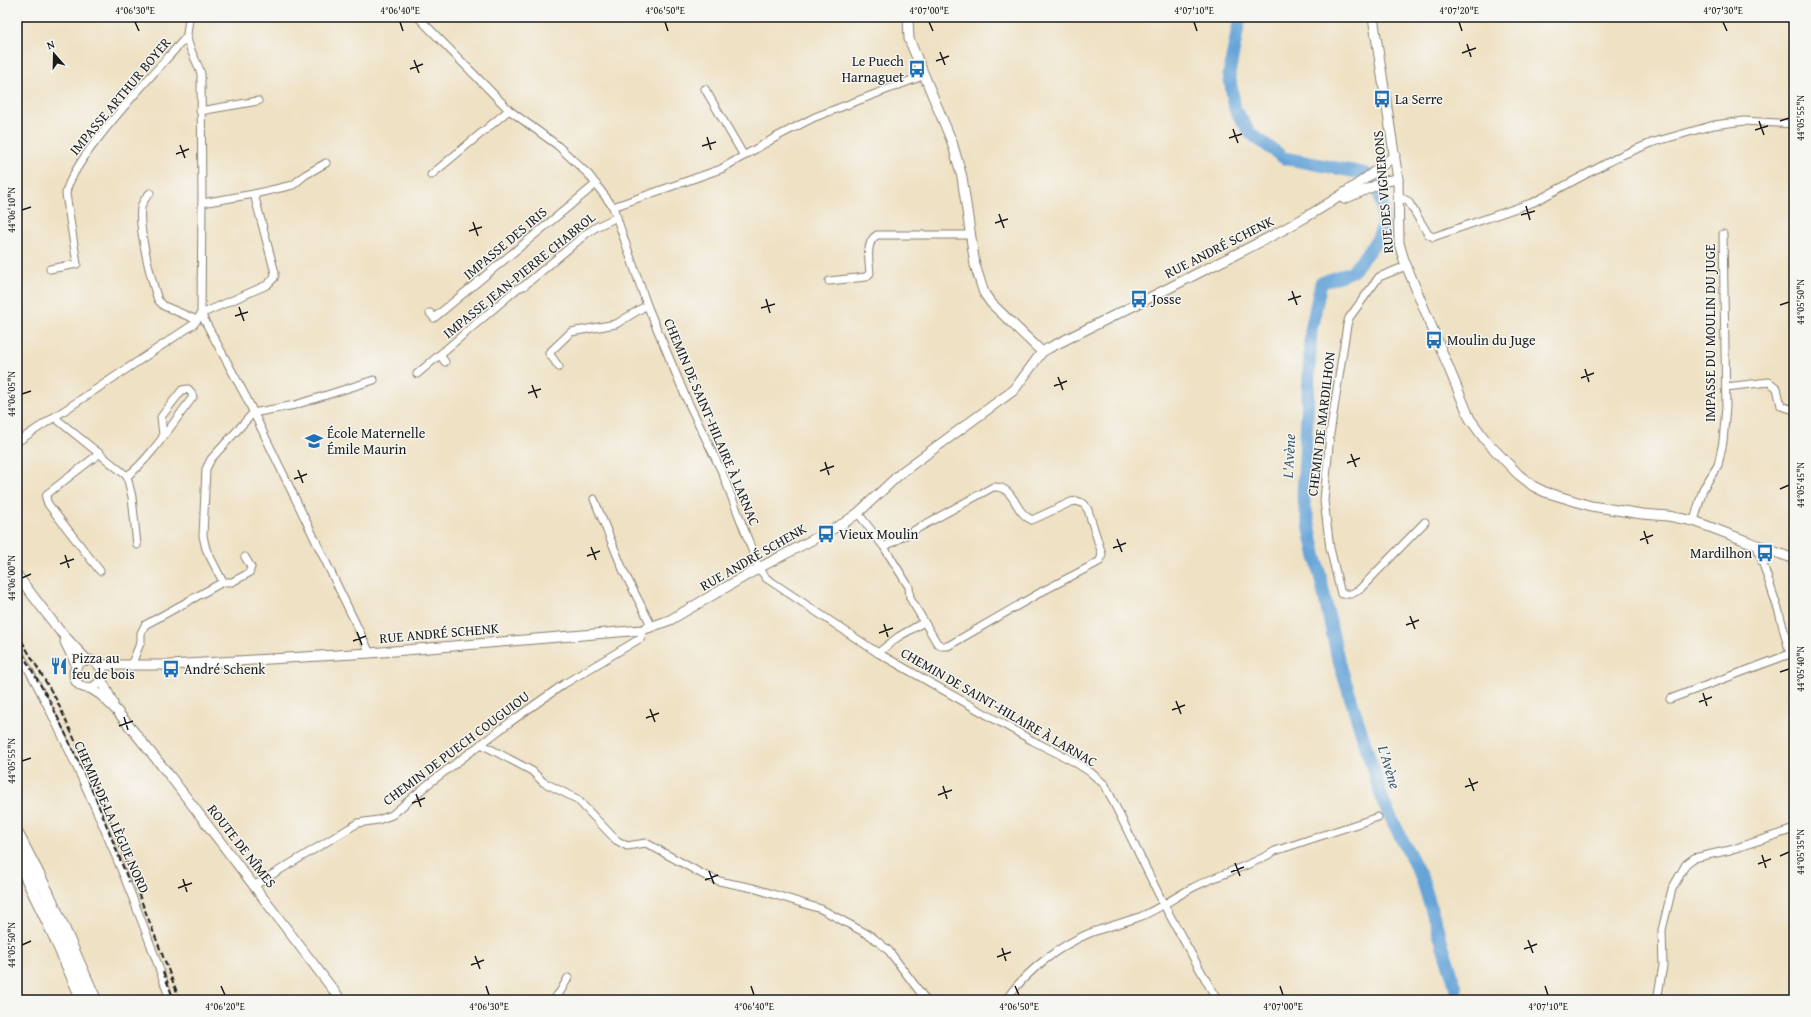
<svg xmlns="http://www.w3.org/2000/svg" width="1811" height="1017" font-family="'Gentium Book Plus',serif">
	<rect width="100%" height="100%" fill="#f6f6f2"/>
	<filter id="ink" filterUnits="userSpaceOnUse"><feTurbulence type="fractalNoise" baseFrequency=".025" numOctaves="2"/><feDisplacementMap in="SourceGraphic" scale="8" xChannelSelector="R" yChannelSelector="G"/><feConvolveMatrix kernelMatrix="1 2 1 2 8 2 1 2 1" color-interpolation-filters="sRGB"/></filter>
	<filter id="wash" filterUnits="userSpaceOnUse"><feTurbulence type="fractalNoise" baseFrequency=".012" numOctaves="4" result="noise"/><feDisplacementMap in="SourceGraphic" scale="16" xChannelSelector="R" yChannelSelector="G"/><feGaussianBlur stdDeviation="0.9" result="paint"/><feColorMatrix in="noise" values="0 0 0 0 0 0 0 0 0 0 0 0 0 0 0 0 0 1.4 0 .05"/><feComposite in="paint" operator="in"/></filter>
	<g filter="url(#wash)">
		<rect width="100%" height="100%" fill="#efe1c3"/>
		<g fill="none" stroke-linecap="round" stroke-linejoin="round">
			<!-- river -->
			<path stroke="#66a4d8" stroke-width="13" d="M1240,17L1229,74L1235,109L1250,133L1284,158L1367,174L1378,187L1383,208V225L1377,240L1353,271L1321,283L1311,330L1303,497L1337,655L1384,804L1422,879L1456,988L1455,1000"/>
		</g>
	</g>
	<g filter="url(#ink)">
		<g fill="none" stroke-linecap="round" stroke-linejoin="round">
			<!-- street casing -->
			<g stroke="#867e70" stroke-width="9">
				<g id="street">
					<path d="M418,17L509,110L557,145L589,175L613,207L647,305L687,400L722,472L759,568L766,578L878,653L1033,741L1073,761L1090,772L1105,785L1164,905L1217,1000"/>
					<path d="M705,89L744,156"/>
					<path d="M200,111L258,101"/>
					<path d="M431,175L509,110"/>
					<path d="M150,193C146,197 142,202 141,208C138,229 151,279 158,300L164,306L197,320"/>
					<path d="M254,194L275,273L274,278L267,285L201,314L246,397L370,653"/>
					<path d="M1399,197L1408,201L1428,234L1433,237L1534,202L1622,155L1654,142L1714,125L1744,121L1794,124"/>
					<path d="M202,203L254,194L293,185L305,175L326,163"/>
					<path d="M613,207L721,169L778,136L815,117L925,75"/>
					<path d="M1406,266L1379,277L1349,318L1347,325L1330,434L1324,501L1330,548L1341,594H1351L1359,590L1425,522"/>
					<path d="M50,269L77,264L66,194C69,161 162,65 187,36"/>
					<path d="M829,281L866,277L870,273C869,261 865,242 877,235H971"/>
					<path d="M430,313L434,318L596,184"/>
					<path d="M440,355L445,362"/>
					<path d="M559,367L549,353L571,332L616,324L647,305"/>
					<path d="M417,374L518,288L524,286L587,233L598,226L617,217"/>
					<path d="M1726,387L1769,382L1777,388L1781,406L1794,410"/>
					<path d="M253,413L295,405L374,380"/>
					<path d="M54,417L127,476L132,497L137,545"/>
					<path d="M17,442L194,324L201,314L202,203L201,74C198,62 187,47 187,36C187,30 189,23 189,17"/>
					<path d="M127,476C147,463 177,417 193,397L191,392L188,389L182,390L161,417L163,435"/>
					<path d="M594,499L624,572L649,621L651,628"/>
					<path d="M858,513L884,547L909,587L910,598L937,643L942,646H948L1043,591L1093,565L1100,561L1102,554L1088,510L1084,504L1077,501L1071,502L1032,520C1013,512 1016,486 993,487L884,547"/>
					<path d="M1694,521L1703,489L1718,465L1723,442L1726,407L1723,234"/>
					<path d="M100,571L48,504L46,498L47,494L100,453"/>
					<path d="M223,582L206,549L203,536L206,469L211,459L253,413"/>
					<path d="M17,649C49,704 75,763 101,821C126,880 150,939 170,1000"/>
					<path d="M878,653L898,637L924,622"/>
					<path d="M131,666L141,641V633L145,625L223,582H232L249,573L251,567L245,557"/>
					<path d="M1670,699L1790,654L1779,612L1757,546"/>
					<path d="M481,744L532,771L543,782L577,799L616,840L627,846L646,843L704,875L719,881L753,888L821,909L871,936L889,951L926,1000"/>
					<path d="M255,885L358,823L378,820L392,815L427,785L509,723L564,684L641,638L642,630"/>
					<path d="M553,1000L560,992L568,978"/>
					<path d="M1006,1000C1024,973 1060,945 1090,933C1107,927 1125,922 1142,916C1160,908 1175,897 1192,888C1219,874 1249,867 1275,851L1378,817"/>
					<path d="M1657,1000L1663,966L1662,930L1672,889L1686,864L1694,858L1730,850L1794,829"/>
				</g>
			</g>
			<!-- secondary casing -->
			<g stroke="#867e70" stroke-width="11">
				<g id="secondary">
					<path d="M908,17L909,39L952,142L962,177L975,265L984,293L991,303L1042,352"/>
					<path d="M1373,17L1398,179L1399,243L1404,260L1470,419L1486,441L1518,474L1533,486L1545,492L1591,506L1642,514L1668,516L1694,521L1794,559"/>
					<path d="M1344,199L1386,181L1398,179"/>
					<path d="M17,575L59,630L87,660"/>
					<path d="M65,642L77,666"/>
					<circle cx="88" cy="674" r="14"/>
					<path d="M99,665H170L370,653L642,630L670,620L759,568L844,523L858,513L902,472L1014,390L1042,352L1049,348C1101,322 1154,296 1206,269C1272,237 1339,203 1395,155"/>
					<path d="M101,679L113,703"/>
					<path d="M90,688L101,695L117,711L170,776L341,1000"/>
				</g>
			</g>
			<!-- highway casing -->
			<g stroke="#867e70" stroke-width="14">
				<g id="highway">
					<path d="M17,834L47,892L95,1000"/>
					<path d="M17,857L53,932L83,1000"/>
				</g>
			</g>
			<!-- street -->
			<use href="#street" stroke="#fff" stroke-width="7"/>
			<!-- secondary -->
			<use href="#secondary" stroke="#fff" stroke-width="9"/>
			<!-- highway -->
			<use href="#highway" stroke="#fff" stroke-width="12"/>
			<!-- rail -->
			<g stroke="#1c1c1c" stroke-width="2" stroke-dasharray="6 3" stroke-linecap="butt">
				<path d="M17,633L56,699L100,795L180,1000"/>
				<path d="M17,645L51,703L96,799L129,882"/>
				<path d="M163,972L174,1000"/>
			</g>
		</g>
	</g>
	<!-- ticks -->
	<path fill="none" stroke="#1c1c1c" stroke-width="1.5" d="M135,22L139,31M400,22L403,31M665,22L668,31M929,22L933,31M1194,22L1197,31M1459,22L1462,31M1723,22L1727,31M1467,44L1471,57M940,52L945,65M1462,53L1476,48M414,60L419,73M936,61L949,56M410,69L423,64M1759,121L1764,135M1780,121L1789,118M1233,129L1238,143M1755,130L1768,126M707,137L711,150M1229,138L1242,134M180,145L185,158M702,146L716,142M176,154L189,149M1526,206L1530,220M22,210L31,207M999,214L1004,228M1521,215L1535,211M473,222L478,236M995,223L1008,219M469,231L482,227M1292,291L1297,305M766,299L770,313M1288,300L1301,296M1780,305L1789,302M239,307L244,321M761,308L775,304M235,316L248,312M1585,369L1589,382M1058,377L1063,390M1581,378L1594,373M532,385L537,398M1054,386L1067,381M528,393L541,389M22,394L31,391M1351,454L1356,467M825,462L829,475M1347,463L1360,458M298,470L303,483M820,471L834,466M294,479L307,474M1780,489L1789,485M1644,531L1648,544M1117,539L1122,552M1640,540L1653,535M591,547L596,560M1113,548L1126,543M65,555L69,568M587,556L600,551M60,564L74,559M22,578L31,574M1410,616L1415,629M884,624L888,637M1406,625L1419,620M357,632L362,645M879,633L893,628M353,641L366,636M1780,672L1789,669M1703,693L1707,706M1176,701L1181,714M1699,702L1712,697M650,709L655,722M1172,710L1185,705M124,717L128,730M646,718L659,713M119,726L133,721M22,761L31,758M1469,778L1474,791M943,786L947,799M1465,787L1478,782M416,794L421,807M938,795L952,790M412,803L425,798M1762,855L1766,868M1780,856L1789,852M1235,863L1240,876M1758,864L1771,859M709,871L714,884M1231,872L1244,867M183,879L187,892M705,880L718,875M178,888L192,883M1528,940L1533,953M22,945L31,941M1002,948L1006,961M1524,949L1537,944M475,956L480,969M997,957L1011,952M471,965L484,960M221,986L225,995M486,986L489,995M751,986L754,995M1015,986L1019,995M1280,986L1283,995M1545,986L1548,995"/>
	<!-- icons -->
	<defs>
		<g id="bus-bare" transform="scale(1.38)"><path d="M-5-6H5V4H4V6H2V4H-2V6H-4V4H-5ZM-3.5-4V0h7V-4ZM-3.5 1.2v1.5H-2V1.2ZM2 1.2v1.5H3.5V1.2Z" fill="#1f6fb2" stroke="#f6f6f2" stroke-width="2.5" paint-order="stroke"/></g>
		<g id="school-bare" transform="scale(1.38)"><path d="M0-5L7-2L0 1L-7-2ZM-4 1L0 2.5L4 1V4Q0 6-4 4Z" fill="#1f6fb2" stroke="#f6f6f2" stroke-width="2.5" paint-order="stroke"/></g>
		<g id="restaurant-bare" transform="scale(1.38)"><path d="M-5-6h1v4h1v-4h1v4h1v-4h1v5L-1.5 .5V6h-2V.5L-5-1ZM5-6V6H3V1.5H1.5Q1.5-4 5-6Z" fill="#1f6fb2" stroke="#f6f6f2" stroke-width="2.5" paint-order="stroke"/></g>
	</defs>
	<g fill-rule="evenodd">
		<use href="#bus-bare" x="917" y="69"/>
		<use href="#bus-bare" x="1382" y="99"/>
		<use href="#bus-bare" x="1139" y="299"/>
		<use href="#bus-bare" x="1434" y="340"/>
		<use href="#school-bare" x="314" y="441"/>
		<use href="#bus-bare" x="826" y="534"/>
		<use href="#bus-bare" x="1765" y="553"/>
		<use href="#restaurant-bare" x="59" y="666"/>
		<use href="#bus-bare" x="171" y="669"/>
	</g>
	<g text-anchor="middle" stroke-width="3" stroke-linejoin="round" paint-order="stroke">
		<!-- poi labels -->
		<g font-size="14" fill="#1c1c1c" stroke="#f6f6f2" text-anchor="start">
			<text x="904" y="66" text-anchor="end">Le Puech<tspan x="904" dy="16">Harnaguet</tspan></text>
			<text x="1395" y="104">La Serre</text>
			<text x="1152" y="304">Josse</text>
			<text x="1447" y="345">Moulin du Juge</text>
			<text x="327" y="438">École Maternelle<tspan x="327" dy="16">Émile Maurin</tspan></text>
			<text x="839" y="539">Vieux Moulin</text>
			<text x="1752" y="558" text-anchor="end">Mardilhon</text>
			<text x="72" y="663">Pizza au<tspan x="72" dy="16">feu de bois</tspan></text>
			<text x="184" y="674">André Schenk</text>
		</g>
		<!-- street labels -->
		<g font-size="14" fill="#1c1c1c" stroke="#f6f6f2">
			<text transform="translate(120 96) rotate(-50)" y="5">IMPASSE ARTHUR BOYER</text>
			<text transform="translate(1383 192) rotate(-95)" y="5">RUE DES VIGNERONS</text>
			<text transform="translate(505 243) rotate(-40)" y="5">IMPASSE DES IRIS</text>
			<text transform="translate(1219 247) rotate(-27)" y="5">RUE ANDRÉ SCHENK</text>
			<text transform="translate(519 275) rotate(-39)" y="5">IMPASSE JEAN-PIERRE CHABROL</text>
			<text transform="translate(1710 333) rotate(-90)" y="5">IMPASSE DU MOULIN DU JUGE</text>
			<text transform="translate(712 422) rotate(67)" y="5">CHEMIN DE SAINT-HILAIRE À LARNAC</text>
			<text transform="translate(1321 424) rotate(-83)" y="5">CHEMIN DE MARDILHON</text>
			<text transform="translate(753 557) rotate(-30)" y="5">RUE ANDRÉ SCHENK</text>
			<text transform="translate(439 633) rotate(-5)" y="5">RUE ANDRÉ SCHENK</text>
			<text transform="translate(999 707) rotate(30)" y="5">CHEMIN DE SAINT-HILAIRE À LARNAC</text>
			<text transform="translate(456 748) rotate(-37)" y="5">CHEMIN DE PUECH COUGUIOU</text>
			<text transform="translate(112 817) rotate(66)" y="5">CHEMIN DE LA LÈGUE NORD</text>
			<text transform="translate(242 846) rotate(52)" y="5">ROUTE DE NÎMES</text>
		</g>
		<!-- water labels -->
		<g font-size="15" font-style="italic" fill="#3d5971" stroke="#f6f6f2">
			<text transform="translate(1289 456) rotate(-87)" y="5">L'Avène</text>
			<text transform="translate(1389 767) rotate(73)" y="5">L'Avène</text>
		</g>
	</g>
	<!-- margin -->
	<rect width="1811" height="1017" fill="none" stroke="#f6f6f2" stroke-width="44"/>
	<!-- north arrow -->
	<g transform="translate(54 54) rotate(340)" stroke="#f6f6f2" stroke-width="3" paint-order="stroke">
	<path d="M0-3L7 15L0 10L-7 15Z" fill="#1c1c1c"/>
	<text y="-6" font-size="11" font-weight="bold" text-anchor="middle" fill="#1c1c1c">N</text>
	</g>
	<rect x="22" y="22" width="1767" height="973" fill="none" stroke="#1c1c1c" stroke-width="1.5"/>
	<g font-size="10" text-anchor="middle" fill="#1c1c1c">
		<text x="135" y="14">4°06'30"E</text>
		<text x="400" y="14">4°06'40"E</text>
		<text x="665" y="14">4°06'50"E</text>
		<text x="929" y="14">4°07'00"E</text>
		<text x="1194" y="14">4°07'10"E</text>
		<text x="1459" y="14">4°07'20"E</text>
		<text x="1723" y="14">4°07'30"E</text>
		<text transform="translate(1800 118) rotate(-90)" y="4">44°05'55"N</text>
		<text transform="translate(11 210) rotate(-90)" y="4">44°06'10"N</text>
		<text transform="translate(1800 302) rotate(-90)" y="4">44°05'50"N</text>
		<text transform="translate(11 394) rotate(-90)" y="4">44°06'05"N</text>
		<text transform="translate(1800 485) rotate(-90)" y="4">44°05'45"N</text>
		<text transform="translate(11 578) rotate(-90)" y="4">44°06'00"N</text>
		<text transform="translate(1800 669) rotate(-90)" y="4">44°05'40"N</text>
		<text transform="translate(11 761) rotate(-90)" y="4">44°05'55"N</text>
		<text transform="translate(1800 852) rotate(-90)" y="4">44°05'35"N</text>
		<text transform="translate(11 945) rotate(-90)" y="4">44°05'50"N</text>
		<text x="225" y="1010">4°06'20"E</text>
		<text x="489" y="1010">4°06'30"E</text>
		<text x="754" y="1010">4°06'40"E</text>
		<text x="1019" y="1010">4°06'50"E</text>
		<text x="1283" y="1010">4°07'00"E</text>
		<text x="1548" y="1010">4°07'10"E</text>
	</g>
</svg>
